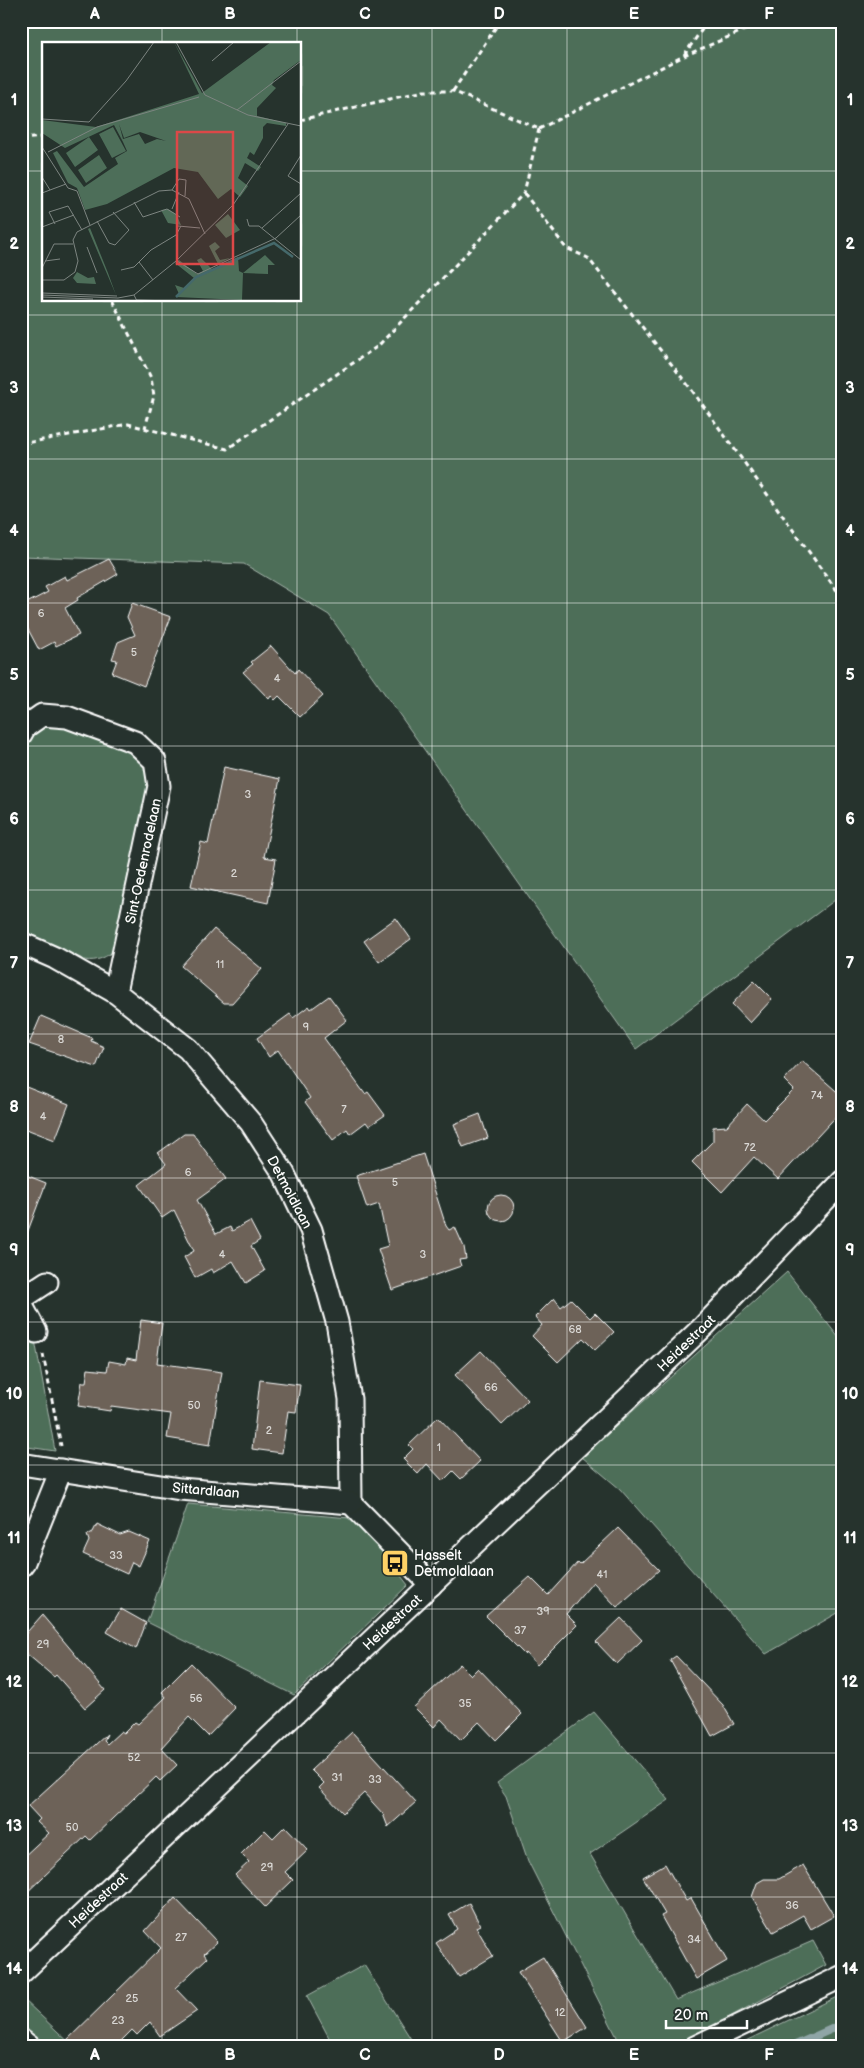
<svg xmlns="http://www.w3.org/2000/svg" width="864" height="2068" font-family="'Balsamiq Sans',sans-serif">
	<rect width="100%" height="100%" fill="#26332d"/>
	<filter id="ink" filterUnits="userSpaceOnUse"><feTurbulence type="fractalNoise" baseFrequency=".02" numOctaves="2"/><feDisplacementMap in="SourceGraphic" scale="10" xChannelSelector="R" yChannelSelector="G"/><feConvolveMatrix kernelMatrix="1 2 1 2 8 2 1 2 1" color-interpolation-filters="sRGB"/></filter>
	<g filter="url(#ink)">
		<!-- green -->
		<g fill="#4d6e59" stroke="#a6b6ac" fill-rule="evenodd">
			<path d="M21,21H843V894L636,1049L329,615L244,564L21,556ZM44,44H300V300H44Z"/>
			<path d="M55,723L134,752L152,775L116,949C107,957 97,962 85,960L21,930V753C30,739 37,727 55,723Z"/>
			<path d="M787,1272L843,1343V1610L766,1654L620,1489L582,1457Z"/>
			<path d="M21,1337L25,1343L35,1340L55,1451L21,1446Z"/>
			<path d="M188,1504L350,1518L376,1544L408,1585L294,1695L147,1622Z"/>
			<path d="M594,1712L669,1800L590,1854L676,2000L813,1941L826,1965L674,2047H622L528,1861L506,1796L497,1783Z"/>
			<path d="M364,1965L416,2047H334L307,1996Z"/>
			<path d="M843,1994V2047H733Z"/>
			<path d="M22,1998L74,2047H21Z"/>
		</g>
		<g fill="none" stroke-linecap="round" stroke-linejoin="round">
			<!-- stream -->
			<path stroke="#8fa5a6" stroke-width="8" d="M791,2047L843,2024"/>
		</g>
		<!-- building -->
		<g fill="#6d6258" stroke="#fff">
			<path d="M109,559L118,574L77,598L78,600L65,608L79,635L56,646L54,642L39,650L21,616V606L48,592L45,587L65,576L67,580Z"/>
			<path d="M132,603L171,617L144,686L112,673L117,660L112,659L118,642L135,635L127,617Z"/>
			<path d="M271,646L295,673L298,669L323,696L300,717L279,696L275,700L271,696L269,699L243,672L253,664L251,662Z"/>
			<path d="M224,767L280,779L264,857L276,859L268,903L191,886L201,842L208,844Z"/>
			<path d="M396,918L411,939L379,962L364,941Z"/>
			<path d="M214,929L262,969L232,1003H224L181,966Z"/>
			<path d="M754,981L772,999L750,1023L732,1004Z"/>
			<path d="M329,996L347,1020L324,1038L365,1094L368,1092L385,1115L369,1126L366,1122L350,1134L347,1129L333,1140L305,1102L310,1098L278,1050L269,1057L257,1038L290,1014L293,1018L309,1006L311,1009Z"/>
			<path d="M41,1016L92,1038L91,1041L104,1047L96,1067L29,1044Z"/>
			<path d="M802,1061L843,1097V1109L778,1179L754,1157L722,1192L692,1162L713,1141V1127L727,1126L747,1104L764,1120L794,1090L784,1080Z"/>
			<path d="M21,1085L69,1104L55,1140L21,1127Z"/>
			<path d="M480,1114L488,1138L463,1147L454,1124Z"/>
			<path d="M184,1134H193L226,1179L197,1200L216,1234L230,1227L232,1231L250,1221L260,1240L251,1246L265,1271L246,1283L233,1261L213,1273L211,1269L195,1278L184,1257L194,1251L174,1210L162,1218L139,1185L166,1164L158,1153Z"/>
			<path d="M423,1154L446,1226L449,1230L455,1227L464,1247L466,1259L459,1260L461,1266L392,1290L378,1249L388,1246L379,1204L367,1208L356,1176Z"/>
			<path d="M21,1173L46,1183L23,1244L21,1243Z"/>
			<circle cx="501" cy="1208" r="13"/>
			<path d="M554,1298L561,1307L571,1299L590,1318L595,1313L614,1332L595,1350L583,1338L558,1362L532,1336L542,1325L535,1317Z"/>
			<path d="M141,1320L162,1323L157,1363L222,1372L210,1445L167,1438L171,1414L111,1406L110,1411L78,1406L82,1382H86L88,1369L107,1371L109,1361L126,1364L127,1358L136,1360Z"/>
			<path d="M481,1351L528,1400L502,1425L455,1375Z"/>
			<path d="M260,1380L300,1385L296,1412L288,1411L282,1453L252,1449Z"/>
			<path d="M438,1417L480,1461L461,1479L453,1471L443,1481L427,1464L418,1474L403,1459L413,1449L409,1445Z"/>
			<path d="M97,1524L120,1535L129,1532L150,1541L139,1566L132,1562L127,1574L83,1554L89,1541L87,1535L93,1532Z"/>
			<path d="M618,1528L659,1570L617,1607L593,1582L566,1614L577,1625L537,1665L526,1653L525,1655L486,1616L530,1577L548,1595L578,1562L580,1564Z"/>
			<path d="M121,1609L146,1623L136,1649L107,1632Z"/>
			<path d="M42,1615L105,1690L85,1708L56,1675L54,1677L21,1649V1639Z"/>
			<path d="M621,1618L642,1640L617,1664L596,1642Z"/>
			<path d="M676,1656L723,1705L734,1724L712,1736L670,1660Z"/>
			<path d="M191,1663L235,1708L208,1736L189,1717L161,1748L177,1765L160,1781L156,1777L90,1840L86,1836L21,1898V1859L49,1833L37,1822L40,1819L28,1806L107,1734L104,1741L107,1744L121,1731L124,1733L135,1722L138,1724L166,1697L162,1692Z"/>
			<path d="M460,1664L471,1675L478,1668L522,1714L496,1740L479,1722L461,1740L441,1719L434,1727L414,1707Z"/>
			<path d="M352,1732L416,1802L388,1827L383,1814L364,1793L343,1813L319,1788L324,1783L311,1770Z"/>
			<path d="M285,1826L308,1850L285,1872L293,1880L265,1907L235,1875L249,1862L241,1854L265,1830L273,1838Z"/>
			<path d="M665,1864L686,1901L691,1898L727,1961L696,1979L661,1916L665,1914L643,1877Z"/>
			<path d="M803,1865L834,1916L811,1929L803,1915L773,1932L752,1897L757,1883L764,1879H779Z"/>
			<path d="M175,1898L217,1942L204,1954L207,1958L175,1988L197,2011L160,2036L150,2022L137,2035L132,2030L115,2047H60L161,1948L145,1931Z"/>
			<path d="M469,1903L480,1925L476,1927L493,1956L459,1977L436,1943L457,1929L449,1915Z"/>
			<path d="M543,1957L587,2027L563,2042L518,1972Z"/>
		</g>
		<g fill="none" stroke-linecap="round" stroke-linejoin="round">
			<!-- minor casing -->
			<g stroke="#fff" stroke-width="25">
				<g id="minor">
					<path d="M21,734L25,727L42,715L67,717L135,742L155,761L159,786L115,992"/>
					<path d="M21,943L55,958L115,992L188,1049L251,1123L284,1174L311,1230L337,1322L350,1399L351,1503L431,1585"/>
					<path d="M21,1299L47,1282"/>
					<path d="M21,1304L36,1332"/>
					<path d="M21,1464L180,1489L351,1503"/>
					<path d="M21,1566L24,1562L61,1470"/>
					<path d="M21,1973L704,1326L843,1181"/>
					<path d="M21,2040L30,2047"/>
					<path d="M695,2047L843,1976"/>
				</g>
			</g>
			<!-- path -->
			<g stroke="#fff" stroke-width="3" stroke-dasharray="5 4" stroke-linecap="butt">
				<path d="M684,55L708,21"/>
				<path d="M453,91L500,21"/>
				<path d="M300,120L424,91H453L539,129"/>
				<path d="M539,129L684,56L766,21"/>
				<path d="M21,139L44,137"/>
				<path d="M524,193L566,248L588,258L691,389L843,599"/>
				<path d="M112,300L151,378L154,396L145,428"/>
				<path d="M21,444L128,424L227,449L378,346L524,193L539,129"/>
				<path d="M43,1354L61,1446"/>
			</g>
			<!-- minor -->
			<use href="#minor" stroke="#26332d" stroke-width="21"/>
		</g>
	</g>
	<!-- grid -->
	<path fill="none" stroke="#fff" stroke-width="1" stroke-opacity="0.55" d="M162,21V44M297,21V44M432,21V2047M567,21V2047M702,21V2047M21,171H44M300,171H843M162,300V2047M297,300V2047M21,315H843M21,459H843M21,603H843M21,746H843M21,890H843M21,1034H843M21,1178H843M21,1322H843M21,1465H843M21,1609H843M21,1753H843M21,1897H843"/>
	<!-- icons -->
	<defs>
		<g id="bus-square" transform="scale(1.4375)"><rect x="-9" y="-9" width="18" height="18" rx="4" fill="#ffd166" stroke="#26332d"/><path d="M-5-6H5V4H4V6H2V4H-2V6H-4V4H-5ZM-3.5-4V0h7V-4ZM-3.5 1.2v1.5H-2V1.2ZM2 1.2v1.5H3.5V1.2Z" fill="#111"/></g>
	</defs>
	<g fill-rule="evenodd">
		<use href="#bus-square" x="395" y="1563"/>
	</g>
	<g text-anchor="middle" stroke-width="4" stroke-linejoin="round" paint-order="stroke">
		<!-- number labels -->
		<g font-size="11" fill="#dad8d5">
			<text x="41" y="617">6</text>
			<text x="134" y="656">5</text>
			<text x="277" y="682">4</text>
			<text x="248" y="798">3</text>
			<text x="234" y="877">2</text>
			<text x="220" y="968">11</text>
			<text x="306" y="1031">9</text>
			<text x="61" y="1043">8</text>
			<text x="817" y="1099">74</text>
			<text x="344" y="1113">7</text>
			<text x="43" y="1120">4</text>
			<text x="750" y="1151">72</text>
			<text x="188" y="1176">6</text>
			<text x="395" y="1186">5</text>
			<text x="222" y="1258">4</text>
			<text x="423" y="1258">3</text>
			<text x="575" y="1333">68</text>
			<text x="491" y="1391">66</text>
			<text x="194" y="1409">50</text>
			<text x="269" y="1434">2</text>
			<text x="439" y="1451">1</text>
			<text x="116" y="1559">33</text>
			<text x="602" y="1578">41</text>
			<text x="543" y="1615">39</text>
			<text x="520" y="1634">37</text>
			<text x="43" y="1648">29</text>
			<text x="196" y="1702">56</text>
			<text x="465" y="1707">35</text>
			<text x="134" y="1761">52</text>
			<text x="337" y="1781">31</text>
			<text x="375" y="1783">33</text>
			<text x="72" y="1831">50</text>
			<text x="267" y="1871">29</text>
			<text x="792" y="1909">36</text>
			<text x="181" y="1941">27</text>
			<text x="694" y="1943">34</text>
			<text x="132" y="2002">25</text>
			<text x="560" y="2016">12</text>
			<text x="118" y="2024">23</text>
		</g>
		<!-- street labels -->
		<g font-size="14" fill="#fff" stroke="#26332d">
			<text transform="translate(143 861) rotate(-78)" y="5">Sint-Oedenrodelaan</text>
			<text transform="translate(290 1192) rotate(62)" y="5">Detmoldlaan</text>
			<text transform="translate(686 1343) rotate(-44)" y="5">Heidestraat</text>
			<text transform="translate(206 1490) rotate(5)" y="5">Sittardlaan</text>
			<text transform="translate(392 1622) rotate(-43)" y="5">Heidestraat</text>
			<text transform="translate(98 1900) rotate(-43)" y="5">Heidestraat</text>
		</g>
		<!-- poi labels -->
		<g font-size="14" fill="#fff" stroke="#26332d" text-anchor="start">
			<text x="414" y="1560">Hasselt<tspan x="414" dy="16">Detmoldlaan</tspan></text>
		</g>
	</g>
	<!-- overview -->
	<g transform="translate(42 42)">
		<rect width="259" height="259" fill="#26332d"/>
		<path d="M132,0L160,51L229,0H259V18L232,38L230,43L234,46L215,66V74L244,81V84L225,81L221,85V96L212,113L208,110L205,116L219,125L216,129L203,121L196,136L206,144L198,155L189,147L176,157L156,130L132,126L65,162L43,168L35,146L26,141L11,111L15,109L42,145L76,122L73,116L85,109L81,100L72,83L23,106L0,91V78L54,85L157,52ZM77,82L82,96L98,90L124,99L115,97L103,102L97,92L81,97ZM71,85L84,109L70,116L57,92ZM47,95L56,108L33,125L24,111ZM57,113L65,126L44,141L36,128ZM126,167L134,172L139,183L126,181L119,168ZM186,172L198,188L184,196L173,183ZM48,186L66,231L74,253L46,187ZM173,200L178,205L173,209L178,218L188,216L176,222L167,204ZM223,213L233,223H226V232L201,231L200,258L134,255L137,252L133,243L142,246L152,236L133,221L137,218L155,232L161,229L155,218L159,216L170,227L196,215L197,229L201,231ZM35,230L46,236L52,235L54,242L35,241L31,236Z" fill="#4d6e59" fill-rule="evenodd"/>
		<path fill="none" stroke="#45696b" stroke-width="2.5" d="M134,255L154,235L232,201L251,215"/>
		<path fill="none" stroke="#7d8581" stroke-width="1" d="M134,0L163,53L206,73L259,84M170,19L192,0M195,68L259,19M0,77L47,80L84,39L112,0M0,105L26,146L35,149L48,183M6,110L55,85L157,55M259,113L246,134L259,142M0,135L8,148M130,148L137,137L144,138L143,154M0,151L24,142M92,160L101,175L125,167L138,175M130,167L137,150M205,177L207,184H217L259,218M55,179L67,201L73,203L87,188L71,170M13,182L7,170L26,164L40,188M136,184L158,186M0,185L32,173M220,186L259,151M45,205L55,231M3,219L18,217M135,219L156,232L234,196L259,173M97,220L111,238M0,226L12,202H31M79,228L92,225L109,208L134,193L139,184M0,238H22L33,230L36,219L31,198L35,190L117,149L130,148L147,157L163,192M0,251L75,254M0,253L76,256L92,253L95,259M92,253L134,219L191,163L246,82M0,255L51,257M95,258L131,259"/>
		<path fill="#dc4848" fill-opacity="0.15" stroke="#dc4848" stroke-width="2.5" d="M135,90H191V222H135Z"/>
		<rect width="259" height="259" fill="none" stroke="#fff" stroke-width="2.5"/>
	</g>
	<!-- margin -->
	<rect width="864" height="2068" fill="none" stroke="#26332d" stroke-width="55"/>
	<!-- scale -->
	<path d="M666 2020v8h81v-8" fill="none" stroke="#ffffff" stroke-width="2.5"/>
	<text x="674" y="2020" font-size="15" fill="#ffffff" stroke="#26332d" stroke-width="4" paint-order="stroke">20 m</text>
	<rect x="28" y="28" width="808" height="2012" fill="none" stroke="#fff" stroke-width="2"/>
	<g font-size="16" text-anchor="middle" font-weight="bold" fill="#fff">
		<text x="95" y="19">A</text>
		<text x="230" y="19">B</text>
		<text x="365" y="19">C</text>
		<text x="499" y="19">D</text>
		<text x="634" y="19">E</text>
		<text x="769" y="19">F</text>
		<text x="14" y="105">1</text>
		<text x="850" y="105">1</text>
		<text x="14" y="249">2</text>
		<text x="850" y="249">2</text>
		<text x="14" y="393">3</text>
		<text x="850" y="393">3</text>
		<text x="14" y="536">4</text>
		<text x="850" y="536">4</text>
		<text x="14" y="680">5</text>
		<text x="850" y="680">5</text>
		<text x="14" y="824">6</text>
		<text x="850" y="824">6</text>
		<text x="14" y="968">7</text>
		<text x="850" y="968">7</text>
		<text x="14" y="1112">8</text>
		<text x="850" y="1112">8</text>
		<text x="14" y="1255">9</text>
		<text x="850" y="1255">9</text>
		<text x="14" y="1399">10</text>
		<text x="850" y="1399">10</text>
		<text x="14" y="1543">11</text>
		<text x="850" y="1543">11</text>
		<text x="14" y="1687">12</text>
		<text x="850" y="1687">12</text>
		<text x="14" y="1831">13</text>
		<text x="850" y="1831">13</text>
		<text x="14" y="1974">14</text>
		<text x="850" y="1974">14</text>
		<text x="95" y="2060">A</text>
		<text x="230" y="2060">B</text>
		<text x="365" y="2060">C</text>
		<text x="499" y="2060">D</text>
		<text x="634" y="2060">E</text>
		<text x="769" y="2060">F</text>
	</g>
</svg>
